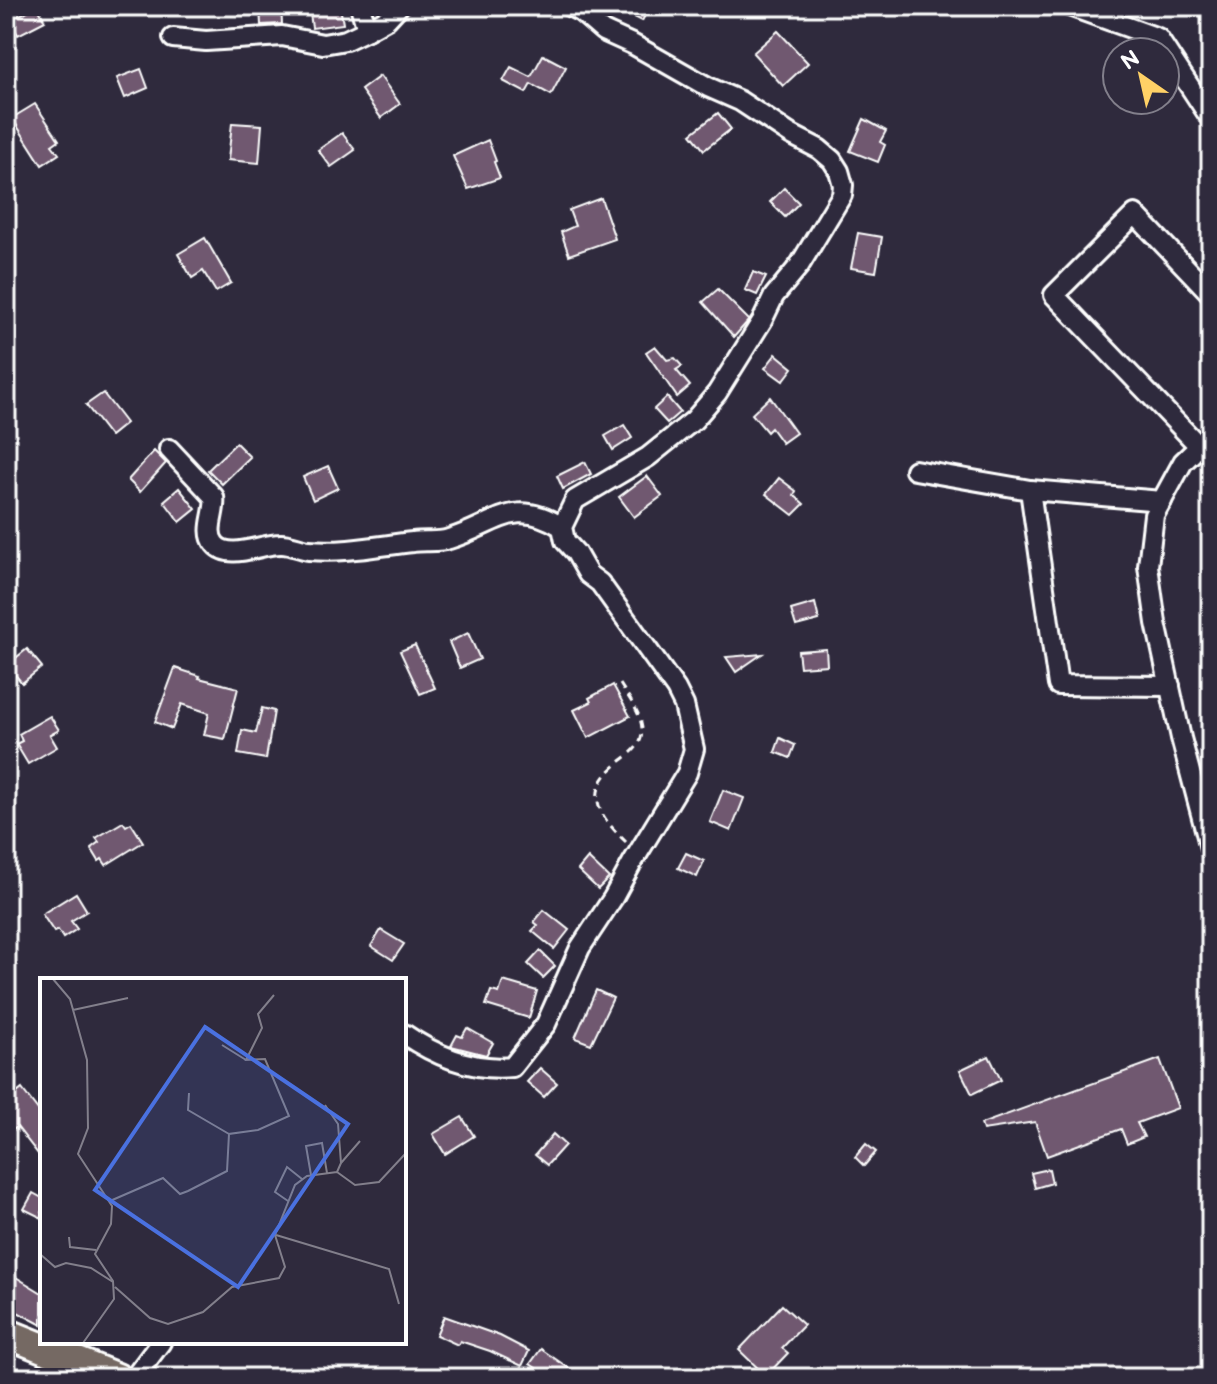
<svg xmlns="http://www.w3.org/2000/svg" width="1217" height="1384" font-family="'Balsamiq Sans',sans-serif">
	<rect width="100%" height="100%" fill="#2f2a3d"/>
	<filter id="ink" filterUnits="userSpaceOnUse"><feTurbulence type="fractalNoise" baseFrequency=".0125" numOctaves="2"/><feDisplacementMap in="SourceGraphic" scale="16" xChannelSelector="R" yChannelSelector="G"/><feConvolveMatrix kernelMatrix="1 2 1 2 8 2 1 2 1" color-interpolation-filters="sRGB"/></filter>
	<g filter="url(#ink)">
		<!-- building -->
		<g fill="#6f596f" stroke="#fff" stroke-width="2">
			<path d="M37,6L45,21L18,35L10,20Z"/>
			<path d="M260,6H281L282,24L261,25Z"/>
			<path d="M309,6H340L343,24L312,28Z"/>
			<path d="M613,6H650L642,21Z"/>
			<path d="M778,31L808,63L783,86L753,53Z"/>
			<path d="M543,55L566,67L551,95L531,84L526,93L503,81L511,67L531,77Z"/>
			<path d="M141,69L148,88L125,98L117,78Z"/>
			<path d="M380,76L400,104L381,118L361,90Z"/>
			<path d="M35,104L59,140L52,145L59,154L42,165L12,118Z"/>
			<path d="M718,113L731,129L704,150L691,134Z"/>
			<path d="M864,119L886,131L880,142L885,145L878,162L850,151Z"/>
			<path d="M232,123L262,125L259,163L228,160Z"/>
			<path d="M342,133L355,150L331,167L318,150Z"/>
			<path d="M488,140L496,161L494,162L500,178L468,189L453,156Z"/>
			<path d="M784,188L799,203L785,217L770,202Z"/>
			<path d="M601,198L615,239L569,255L561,232L575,226L569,210Z"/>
			<path d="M858,233L882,237L876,272L851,268Z"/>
			<path d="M205,238L231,283L216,292L203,271L192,278L178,254Z"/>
			<path d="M753,272L766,277L757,295L745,290Z"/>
			<path d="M718,289L749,320L734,337L703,302Z"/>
			<path d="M655,346L667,360L675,358L682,366L676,370L690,386L677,397L646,352Z"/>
			<path d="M776,354L793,368L783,381L765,368Z"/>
			<path d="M103,393L126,423L110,436L86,405Z"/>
			<path d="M667,397L680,412L667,423L654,409Z"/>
			<path d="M770,397L796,433L782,443L771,428L767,432L752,414Z"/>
			<path d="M624,425L632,438L613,450L605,436Z"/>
			<path d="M236,443L250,457L222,484L208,470Z"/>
			<path d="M154,451L166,463L140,492L128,480Z"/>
			<path d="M585,462L591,474L563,489L557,476Z"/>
			<path d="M328,466L338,488L313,500L303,477Z"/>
			<path d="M647,476L662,496L634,517L619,497Z"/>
			<path d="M779,478L796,491L794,495L804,504L793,515L766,494Z"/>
			<path d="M179,488L196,509L180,522L164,501Z"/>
			<path d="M815,603L819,620L796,626L791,610Z"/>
			<path d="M468,633L480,659L460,668L449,642Z"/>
			<path d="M415,645L435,688L420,694L400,651Z"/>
			<path d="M27,649L42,667L22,683L7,665Z"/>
			<path d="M826,649L827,665L800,667L798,651Z"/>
			<path d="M762,654L736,672L726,657Z"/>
			<path d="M175,668L200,676L199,678L238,688L225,739L204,735L209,713L182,704L172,729L155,722Z"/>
			<path d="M613,685L630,716L588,738L574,710L591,702L589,698Z"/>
			<path d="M262,708L274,711L266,759L238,754L242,730L256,733Z"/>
			<path d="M50,716L59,730L50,735L57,747L28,764L16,744L22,741L19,734Z"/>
			<path d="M780,738L795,745L790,758L775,752Z"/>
			<path d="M723,790L744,798L731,831L710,822Z"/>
			<path d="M123,822L126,826L131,823L143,842L106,865L102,859L99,861L91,848L99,842L96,838Z"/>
			<path d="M686,853L704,861L697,877L678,868Z"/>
			<path d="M588,858L609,878L598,889L578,870Z"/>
			<path d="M76,893L87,911L71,921L77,929L63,938L58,930L54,932L42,914Z"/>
			<path d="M544,910L569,930L554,949L532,931L538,925L534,922Z"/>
			<path d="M381,930L404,944L393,960L371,946Z"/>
			<path d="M540,951L555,966L543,978L528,964Z"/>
			<path d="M503,981L537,991L529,1018L486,1005L491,991L499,993Z"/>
			<path d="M596,990L613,998L591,1044L575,1038Z"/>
			<path d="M467,1028L493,1043L486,1055L451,1046L457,1035L462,1037Z"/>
			<path d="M989,1056L1001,1080L972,1094L960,1070Z"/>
			<path d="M1160,1059L1178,1108L1137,1123L1144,1137L1127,1144L1121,1129L1047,1156L1035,1122L983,1130L981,1124Z"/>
			<path d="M540,1068L557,1083L544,1097L527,1082Z"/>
			<path d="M22,1089L42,1115V1159L17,1127L12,1131L6,1124V1102Z"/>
			<path d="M462,1117L474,1136L445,1154L433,1134Z"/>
			<path d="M553,1134L565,1145L547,1165L535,1155Z"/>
			<path d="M866,1144L876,1152L864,1166L855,1157Z"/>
			<path d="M1049,1169L1052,1183L1035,1188L1031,1173Z"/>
			<path d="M33,1193L42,1198V1218L24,1209Z"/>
			<path d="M6,1271L42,1293V1325L6,1306Z"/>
			<path d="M782,1305L804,1325L782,1348L788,1353L766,1376L739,1350Z"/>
			<path d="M444,1316L500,1336L529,1351L522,1366L490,1351L460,1341L458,1345L436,1335Z"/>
			<path d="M541,1349L567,1367L577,1378H551L530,1364Z"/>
		</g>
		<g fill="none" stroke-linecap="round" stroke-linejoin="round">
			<!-- street casing -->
			<g stroke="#fff" stroke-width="24">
				<g id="street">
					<path d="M360,6L367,30L387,19L399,6"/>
					<path d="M1069,6L1158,38L1211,119"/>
					<path d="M173,38L206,41L282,36L323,44L346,40L367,30"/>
					<path d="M1211,435L1183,462L1154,515L1148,566L1156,623L1181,738L1211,852"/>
					<path d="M1199,446L1054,295L1135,214L1211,294"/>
					<path d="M169,449L214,497C217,511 204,531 215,544C229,561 261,544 280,544C289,543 299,549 309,550C345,553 377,546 413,542C424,540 438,543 449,539C496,525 513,496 562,527"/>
					<path d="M915,470L1030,490"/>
					<path d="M1162,501L1030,490L1058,685L1170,686"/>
					<path d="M404,1034C436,1056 474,1071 512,1067L546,1024L580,948L613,898L632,863L687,773L694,749L684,705L676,689L600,583L588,574L576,553L565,541L562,527L575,500L648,457L694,420L717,393L762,321L774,296L799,266L842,195L843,185L839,171L832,160L819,149L790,134L740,101L708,87L634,45L603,31L581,12L569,6"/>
					<path d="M134,1378L161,1342"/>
				</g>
			</g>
			<!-- primary casing -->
			<g stroke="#fff" stroke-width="34">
				<path id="primary" d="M6,1333L117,1378"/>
			</g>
			<!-- path -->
			<path stroke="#fff" stroke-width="3" stroke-dasharray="8 6" stroke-linecap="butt" d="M620,684C628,697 642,714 642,730C642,748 629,754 617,764C582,793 600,817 626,842"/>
			<!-- street -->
			<use href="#street" stroke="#2f2a3d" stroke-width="18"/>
			<!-- primary -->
			<use href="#primary" stroke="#756964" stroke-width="28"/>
		</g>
	</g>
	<!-- overview -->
	<g transform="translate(40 978)">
		<rect width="366" height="366" fill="#2f2a3d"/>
		<path fill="none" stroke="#827f8b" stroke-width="2" d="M13,1L30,21L47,82L48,150L38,176L72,228L71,246L55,276L73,303L74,321L43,365M33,32L88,20M182,67L206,82M149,115L148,132L189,156M285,127L298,146L301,185L297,194M301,185L320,163M297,194L315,207L339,204L366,175M271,197L266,168L282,165L287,195M70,223L123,200L140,216L148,213L187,193L189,156L218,152L249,138L225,81L206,82L222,50L218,36L234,17M248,223L235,214L247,189L262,201M236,257L349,291L359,326M29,259L30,269L56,272M0,276L15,289L26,285L51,290L73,304M75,309L110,340L128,346L163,334L192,309L239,300L245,289L235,257L255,207L267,198L297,194"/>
		<path fill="#4a71e0" fill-opacity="0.15" stroke="#4a71e0" stroke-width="4" d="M165,49L308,146L198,309L55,212Z"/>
		<rect width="366" height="366" fill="none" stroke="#fff" stroke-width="4"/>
	</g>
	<!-- margin -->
	<rect width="1217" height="1384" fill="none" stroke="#2f2a3d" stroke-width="32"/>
	<rect x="16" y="16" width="1185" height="1352" fill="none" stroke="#fff" stroke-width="3" filter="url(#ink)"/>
	<!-- north arrow -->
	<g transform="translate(1141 76) rotate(326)"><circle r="38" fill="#2f2a3d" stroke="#827f8b" stroke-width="2"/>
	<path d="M0-6L14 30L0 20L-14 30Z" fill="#ffd166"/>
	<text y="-12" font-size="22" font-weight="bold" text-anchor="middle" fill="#ffffff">N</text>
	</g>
</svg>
